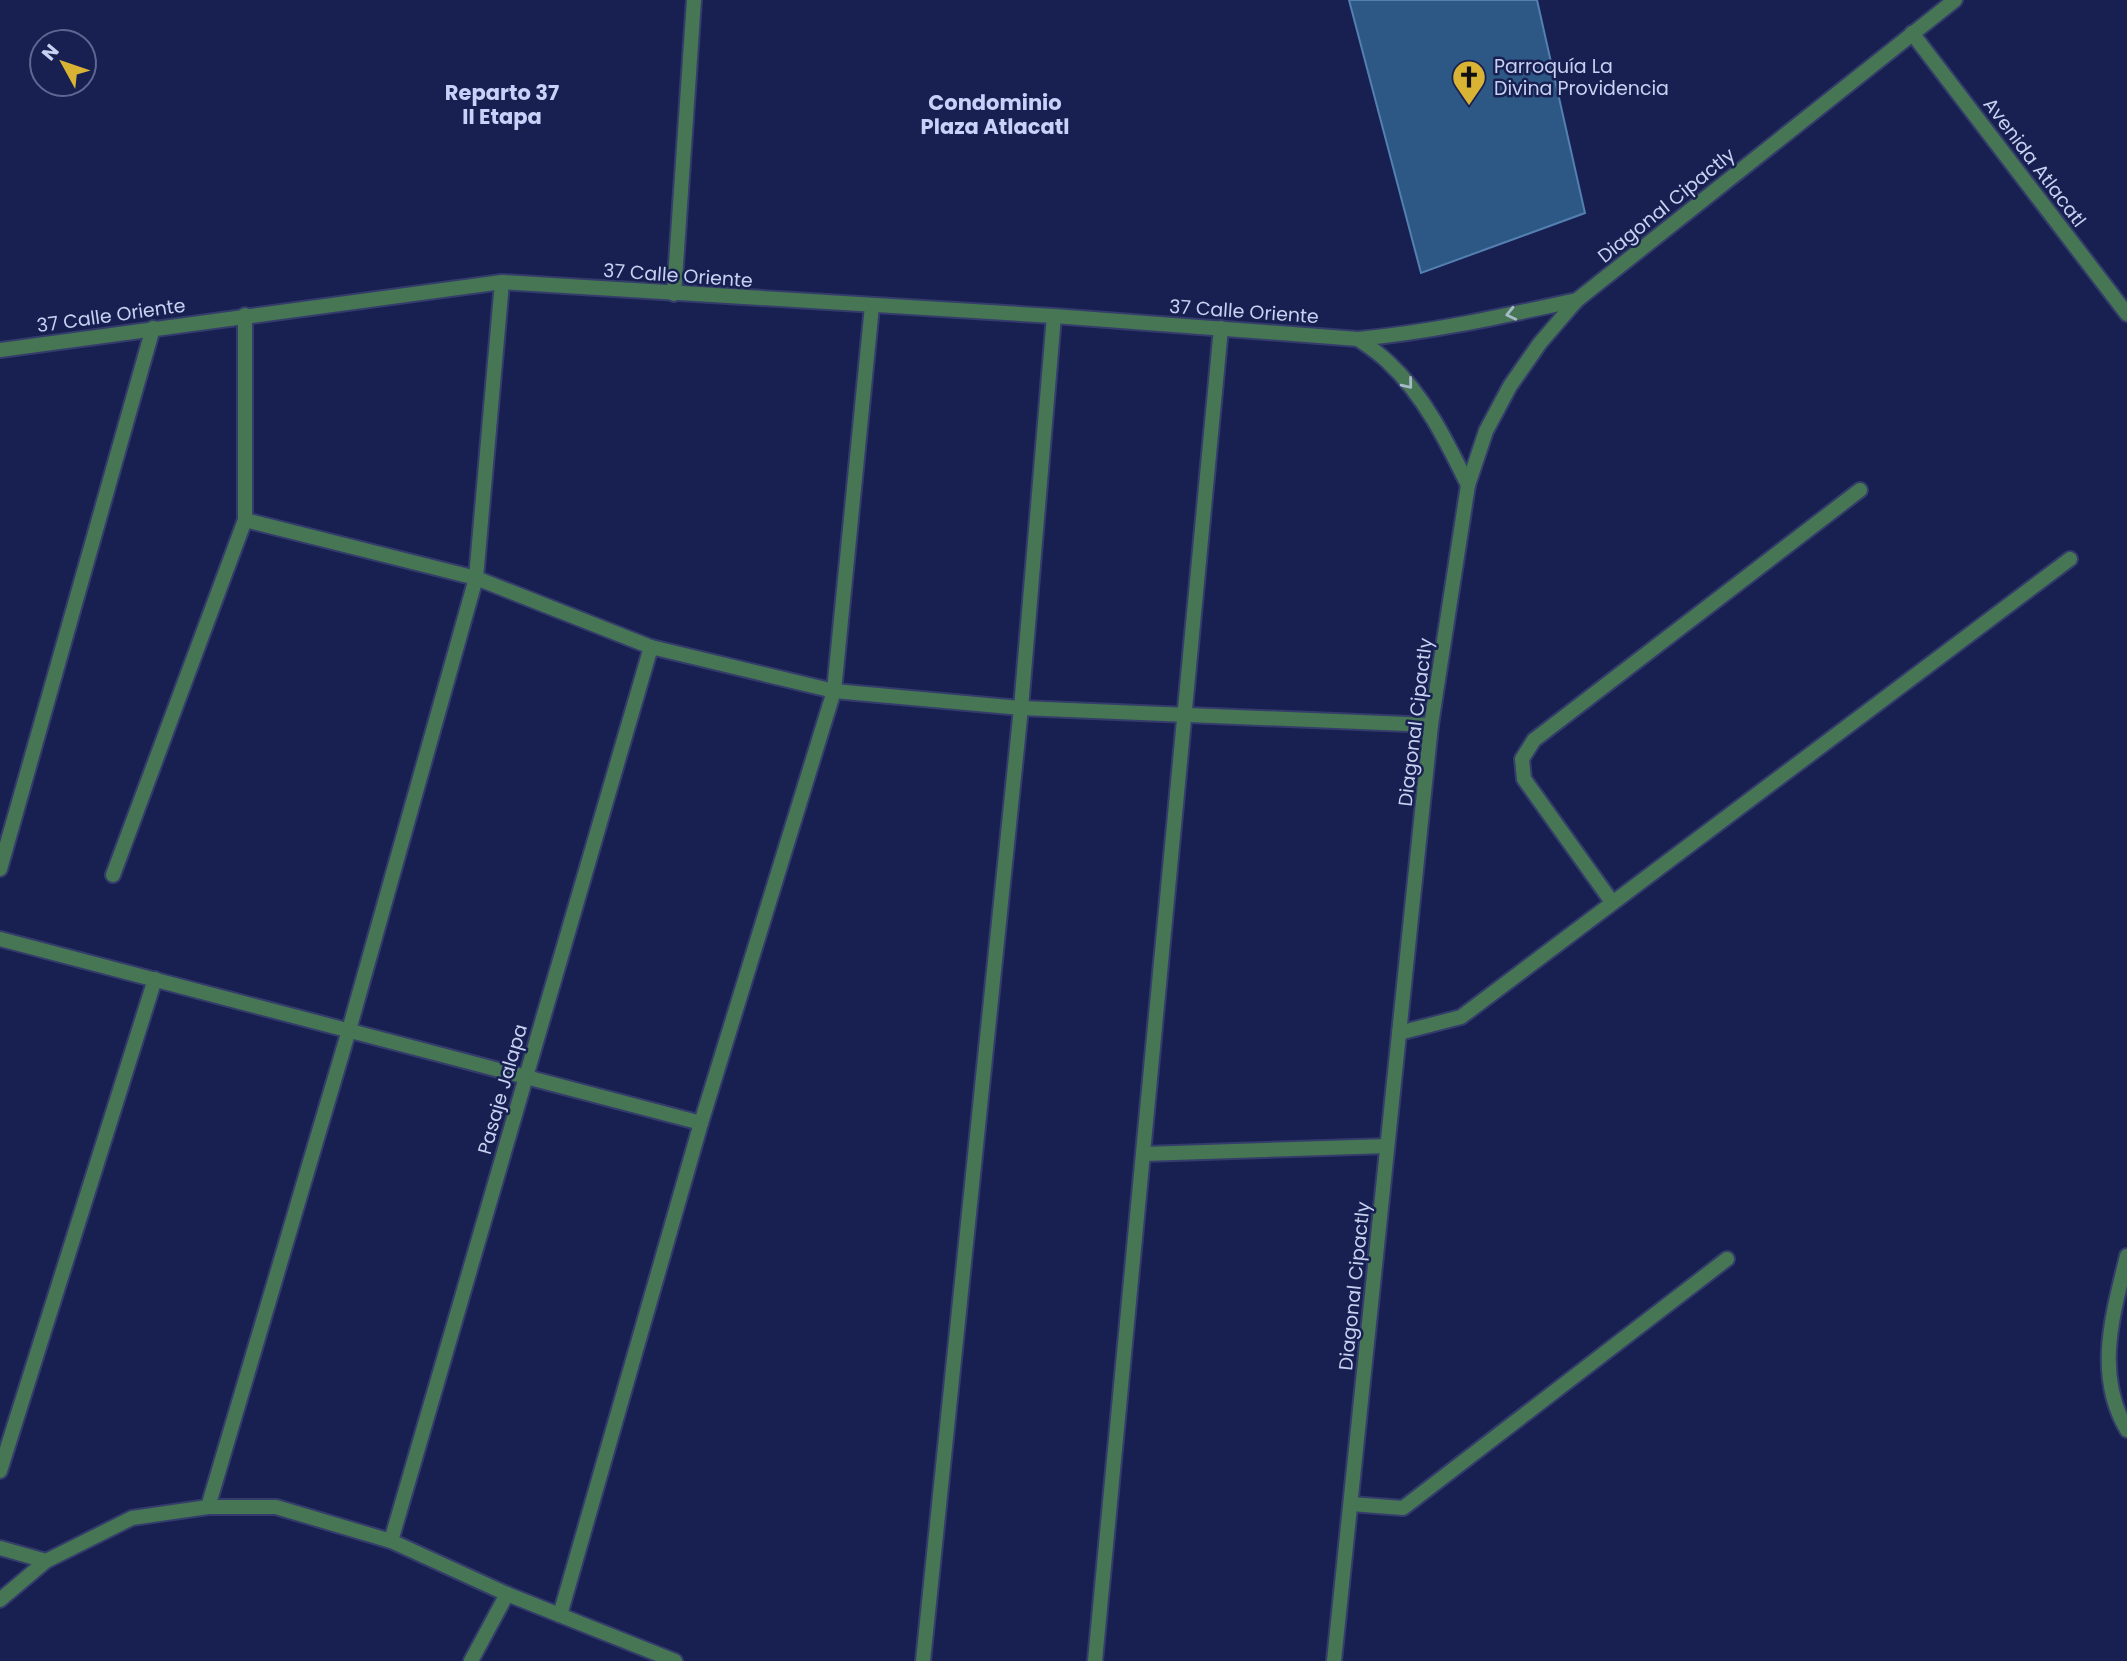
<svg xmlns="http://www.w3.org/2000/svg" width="2127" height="1661" font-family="Poppins,sans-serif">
	<rect width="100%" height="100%" fill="#182051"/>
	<!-- building -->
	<path fill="#2d5886" stroke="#5480b1" stroke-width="2" d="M1349,0H1537L1585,213L1421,273Z"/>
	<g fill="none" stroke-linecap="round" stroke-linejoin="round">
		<!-- service casing -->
		<g stroke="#343c6b" stroke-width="18">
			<path id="service" d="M674,294L694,0"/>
		</g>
		<!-- pedestrian casing -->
		<g stroke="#343c6b" stroke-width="18">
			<g id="pedestrian">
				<path d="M0,1471L155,979"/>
				<path d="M208,1507L349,1030L476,578L502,282"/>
				<path d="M391,1541L651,647"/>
				<path d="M560,1615L701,1123L834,691L872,306"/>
				<path d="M923,1661L1021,708L1054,316"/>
				<path d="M1095,1661L1221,328"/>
			</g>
		</g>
		<!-- minor casing -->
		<g stroke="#343c6b" stroke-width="18">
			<g id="minor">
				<path d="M1912,33L2127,314"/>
				<path d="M0,350L502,282L1054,316L1358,339"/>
				<path d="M245,520L476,578L651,647L834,691L1021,708L1431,725"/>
				<path d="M0,869L153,328"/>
				<path d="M113,875L245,520V315"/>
				<path d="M1612,902L1524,779L1522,759L1534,740L1860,490"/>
				<path d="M0,939L701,1123"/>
				<path d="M1399,1033L1461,1017L2070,559"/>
				<path d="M1144,1154L1387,1146"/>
				<path d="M2127,1256C2113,1314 2094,1374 2127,1430"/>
				<path d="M1351,1504L1403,1508L1727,1259"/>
				<path d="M0,1548L46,1561"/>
				<path d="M0,1600L46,1561L132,1518L208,1507H276L391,1541L507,1594L675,1661"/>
				<path d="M471,1661L507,1594"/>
			</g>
		</g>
		<!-- tertiary casing -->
		<g stroke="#343c6b" stroke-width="18">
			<g id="tertiary">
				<path d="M1358,339C1433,332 1503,316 1577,300"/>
				<path d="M1358,339C1368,346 1379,353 1388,362C1424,395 1447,442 1468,485"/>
				<path d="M1334,1661L1431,725L1468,485L1486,431L1510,386L1540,343L1577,300L1955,0"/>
			</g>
		</g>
		<!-- service -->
		<use href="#service" stroke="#477654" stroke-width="14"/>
		<!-- pedestrian -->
		<use href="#pedestrian" stroke="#477654" stroke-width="14"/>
		<!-- minor -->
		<use href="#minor" stroke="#477654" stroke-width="14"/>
		<!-- tertiary -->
		<use href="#tertiary" stroke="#477654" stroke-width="14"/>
	</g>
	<!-- one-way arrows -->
	<defs><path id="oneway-chevron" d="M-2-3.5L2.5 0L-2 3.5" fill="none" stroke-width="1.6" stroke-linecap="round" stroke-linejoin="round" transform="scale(1.75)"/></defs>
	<g stroke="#a7baca">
		<use href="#oneway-chevron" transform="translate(1511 314) rotate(167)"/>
		<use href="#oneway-chevron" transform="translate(1408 384) rotate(51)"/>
	</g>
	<!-- icons -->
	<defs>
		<g id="church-pin" transform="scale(1.75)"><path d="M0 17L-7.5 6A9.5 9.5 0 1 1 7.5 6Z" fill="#d9b334" stroke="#182051"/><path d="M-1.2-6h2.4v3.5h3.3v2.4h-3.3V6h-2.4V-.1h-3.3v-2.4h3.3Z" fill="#111"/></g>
	</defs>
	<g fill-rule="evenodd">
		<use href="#church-pin" x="1469" y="77"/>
	</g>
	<g text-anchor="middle" stroke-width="5" stroke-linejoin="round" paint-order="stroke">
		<!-- poi labels -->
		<g font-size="19" fill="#c7d1f1" stroke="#182051" text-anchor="start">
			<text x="1494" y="73">Parroquía La<tspan x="1494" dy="22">Divina Providencia</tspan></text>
		</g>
		<!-- street labels -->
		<g font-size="19" fill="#c7d1f1" stroke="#182051">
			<text transform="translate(2035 162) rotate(53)" y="7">Avenida Atlacatl</text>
			<text transform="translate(1666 205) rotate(-39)" y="7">Diagonal Cipactly</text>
			<text transform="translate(678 275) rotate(4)" y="7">37 Calle Oriente</text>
			<text transform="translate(1244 311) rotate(4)" y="7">37 Calle Oriente</text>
			<text transform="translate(111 315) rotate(-8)" y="7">37 Calle Oriente</text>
			<text transform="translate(1415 722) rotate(-83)" y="7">Diagonal Cipactly</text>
			<text transform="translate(502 1089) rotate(-74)" y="7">Pasaje Jalapa</text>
			<text transform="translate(1354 1286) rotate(-84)" y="7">Diagonal Cipactly</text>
		</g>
		<!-- neighbourhood labels -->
		<g font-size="21" font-weight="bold" fill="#c7d2f8" stroke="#182051">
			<text x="502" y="100">Reparto 37<tspan x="502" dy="24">II Etapa</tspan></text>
			<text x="995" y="110">Condominio<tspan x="995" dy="24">Plaza Atlacatl</tspan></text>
		</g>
	</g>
	<!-- north arrow -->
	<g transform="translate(63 63) rotate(310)"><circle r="33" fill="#182051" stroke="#5e6791" stroke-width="2"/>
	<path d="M0-5L12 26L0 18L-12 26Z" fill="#d9b334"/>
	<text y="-10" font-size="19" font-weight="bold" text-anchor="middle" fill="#c7d1f1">N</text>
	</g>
</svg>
